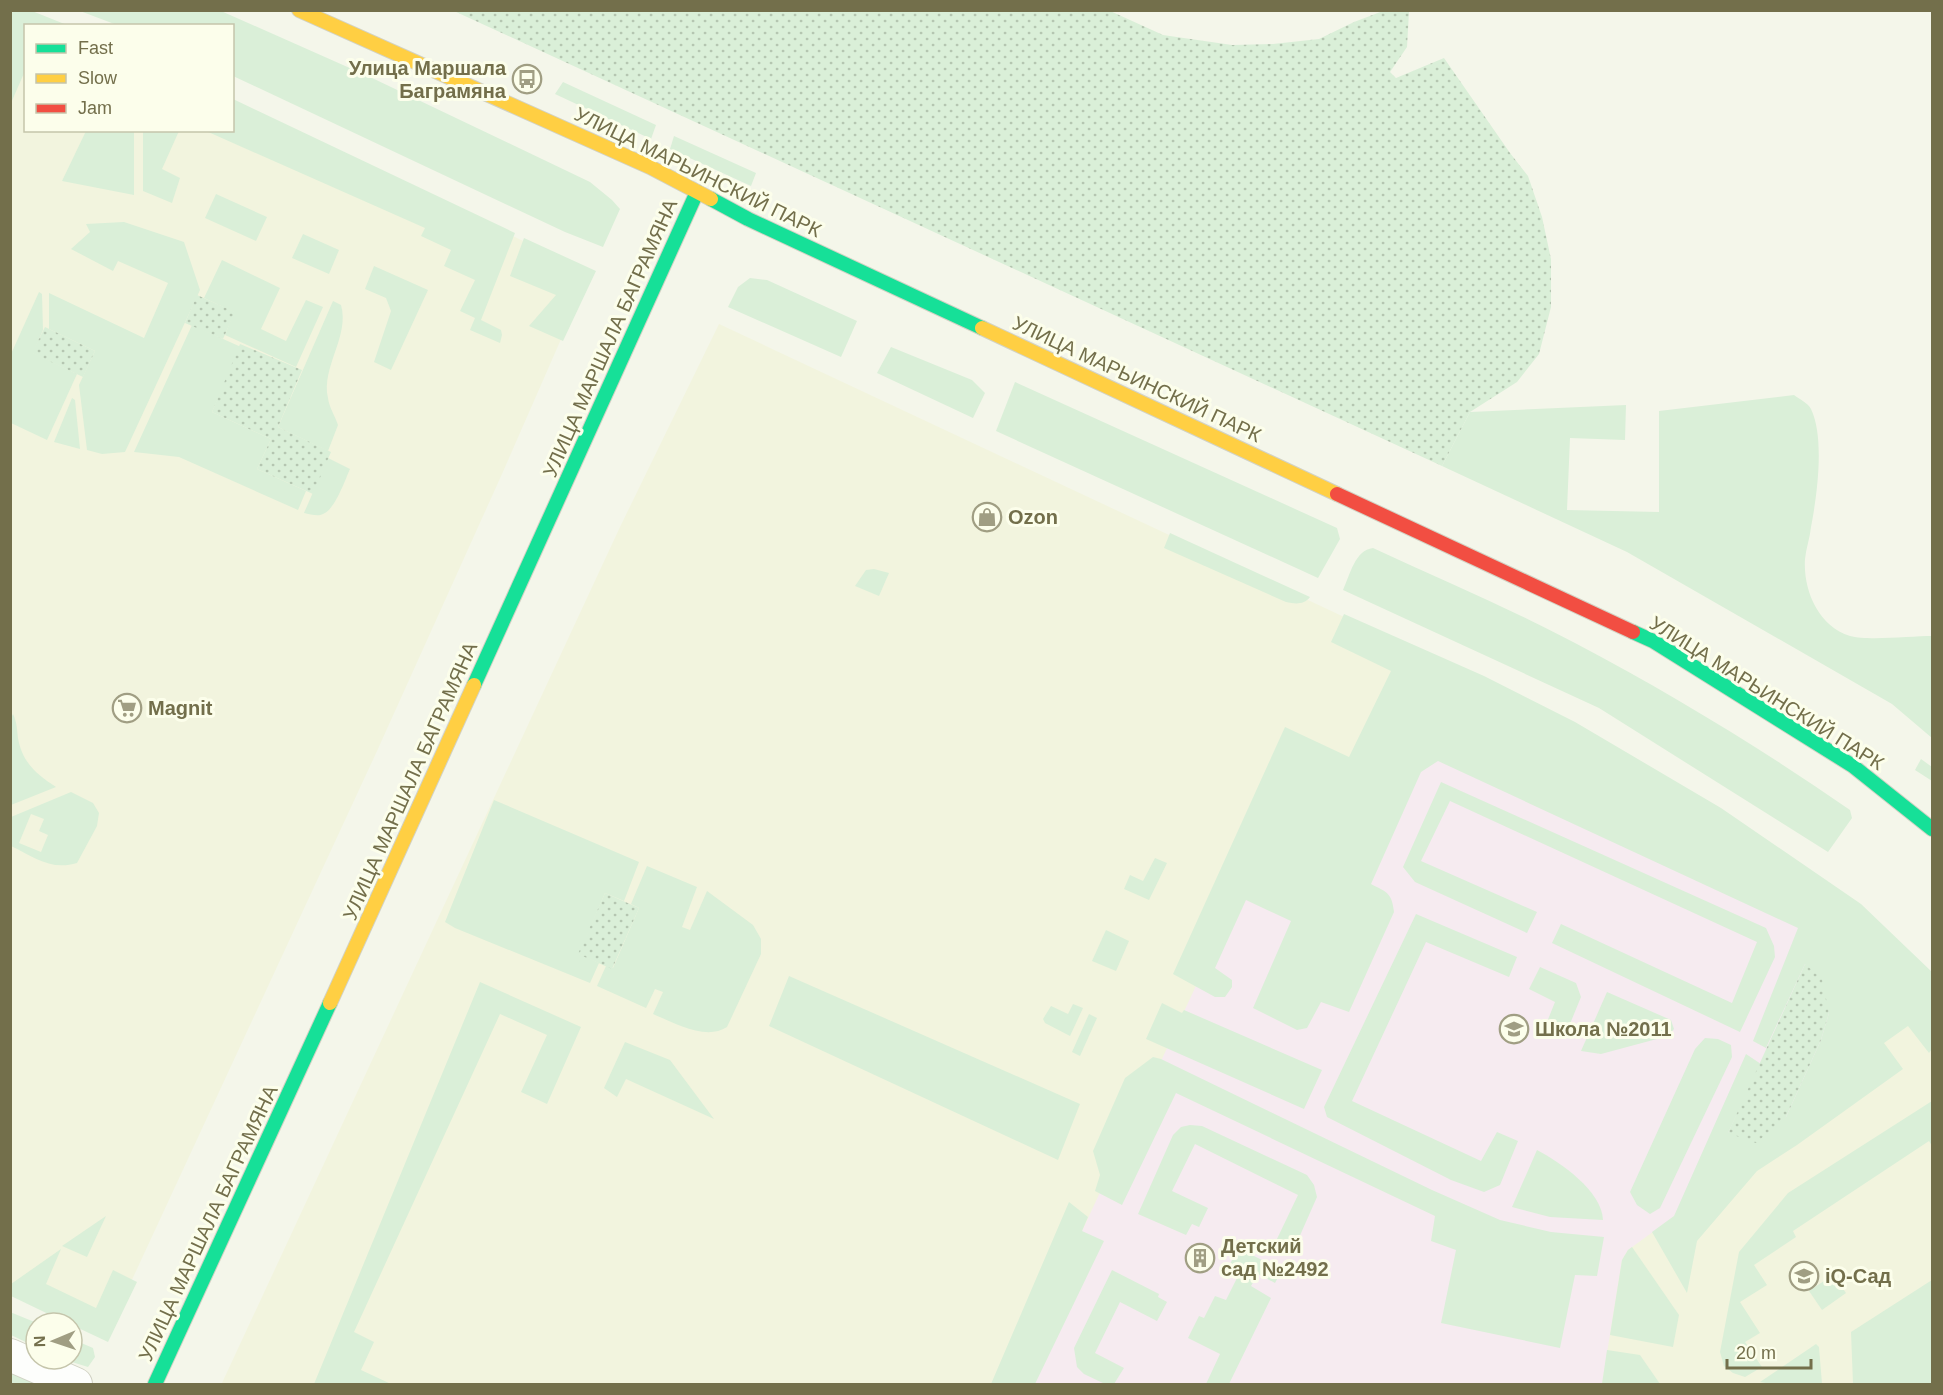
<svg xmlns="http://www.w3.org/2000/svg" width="1943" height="1395" font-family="Arial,sans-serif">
	<defs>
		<pattern id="park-dots" width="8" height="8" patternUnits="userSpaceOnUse" patternTransform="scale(1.5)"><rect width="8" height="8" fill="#daefd8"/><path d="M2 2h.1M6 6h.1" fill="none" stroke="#b5c6b1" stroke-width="1.8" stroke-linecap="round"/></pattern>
	</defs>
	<rect width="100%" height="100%" fill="#f4f6ea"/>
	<!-- residential -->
	<g fill="#f2f4de">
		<path d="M10,11H29L26,26V130H232L346,156L590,273L502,474L377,751L105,1338L11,1293Z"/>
		<path d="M719,324L1455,669L1932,981V1384L222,1383L620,527Z"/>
	</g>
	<!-- education -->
	<path fill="#f6ebf0" d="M1435,687L1843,930L1852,1087L1628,1250L1622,1260L1602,1384H1011L1253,863Z"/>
	<!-- green -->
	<g fill="#daefd8" fill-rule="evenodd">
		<path d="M13,11H32L67,25L26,26L25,71L11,103L10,17Z"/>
		<path d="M80,11H221L370,77L590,182L612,200L620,209L603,247L565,232L233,76L232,26L117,25Z"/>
		<path d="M563,82L656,125L651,139L555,94Z"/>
		<path d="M233,99L515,233L481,320L501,330L502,335L500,343L470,330L475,318L460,311L475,280L444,266L451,250L421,236L425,228L206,131L232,130Z"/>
		<path d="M86,131H134V195L62,181Z"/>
		<path d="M143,131H179L162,169L180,178L172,203L143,191Z"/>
		<path d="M674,136L756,173L751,186L670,149Z"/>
		<path d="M216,194L267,217L256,241L205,218Z"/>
		<path d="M124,222L184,242L200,290L125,452L102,454L87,450L79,385L95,351L49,329V293L144,338L168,283L118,261L113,271L71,249L90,232L86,224Z"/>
		<path d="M303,234L339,250L329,274L292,258Z"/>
		<path d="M524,238L596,271L563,341L529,326L556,295L510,276Z"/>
		<path d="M222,260L280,288L261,329L286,341L306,300L323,307L296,367L225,335L234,312L204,298Z"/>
		<path d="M374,266L428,290L391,370L374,362L391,311L386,298L365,289Z"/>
		<path d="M750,278L767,280L857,321L841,357L728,307L738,287Z"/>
		<path d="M39,292L42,294L43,330L33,353L77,374L47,440L11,423V354Z"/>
		<path d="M333,301L341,305C350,336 321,367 328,398C329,407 335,416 338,425L328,451L278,427Z"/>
		<path d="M192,325L241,347L212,412L271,439L257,469L306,491L298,510L179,457L134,452Z"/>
		<path d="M891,347L972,380L985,393L973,418L877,373Z"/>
		<path d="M1015,382L1337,528L1340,539L1318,578L996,431Z"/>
		<path d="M1794,395C1799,399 1808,403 1811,409C1825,438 1817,496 1811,527C1810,538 1806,548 1805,559C1803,590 1818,626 1850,636C1868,641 1912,636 1932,636V738L1892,704L1627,552L1442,466L1470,412L1626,405L1625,440L1570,438L1567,510L1659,512V411Z"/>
		<path d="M72,398L75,400L80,449L54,442Z"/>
		<path d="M328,458L350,469C345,480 335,510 323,514C318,517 310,514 304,513Z"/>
		<path d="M1170,533L1310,597C1304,605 1295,604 1286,602L1164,548Z"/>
		<path d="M1373,548C1440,579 1509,608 1575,643C1670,693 1762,749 1850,810L1852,818L1828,852L1599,708L1343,590C1350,575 1355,550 1373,548Z"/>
		<path d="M874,569L889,573L879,596L855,586L866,570Z"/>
		<path d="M1344,614L1484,676L1575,722L1721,808L1861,904L1932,972V1049L1929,1053L1908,1026L1884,1043L1903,1069L1797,1145L1757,1171L1697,1241L1687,1293L1652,1232L1674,1216L1746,1054L1761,1064L1728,1133L1786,1117L1821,1040L1829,1013L1805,964L1766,1048L1753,1041L1798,928L1438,761L1421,772L1371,884C1386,892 1392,892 1394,912L1349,1012L1321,1002L1307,1028L1297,1030L1253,1008L1291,921L1246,900L1215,968L1232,980V987L1225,997H1215L1173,974L1285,727L1349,757L1391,671L1331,642Z"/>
		<path d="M13,714C17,722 17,730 18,738C22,762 36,774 56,787L11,805L10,720Z"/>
		<path d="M1921,759L1932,767V781L1915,770Z"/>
		<path d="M1441,782L1766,928L1774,946L1775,957L1740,1032L1552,943L1561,924L1732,1003L1757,942L1450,801L1421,861L1537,912L1527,933L1415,882L1403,867Z"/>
		<path d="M71,792L93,803L99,813L97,826L77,863C51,871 34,857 11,846V817ZM31,814L44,819L39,831L48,835L41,852L19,843Z"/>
		<path d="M494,800L639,862L624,901L605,893L579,954L599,963L590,983L455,928L445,922Z"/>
		<path d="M1155,858L1167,863L1149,900L1124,889L1130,875L1143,881Z"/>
		<path d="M647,866L697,887L682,927L690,930L707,891L753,925L761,939V954L727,1027C706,1041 674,1023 653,1014L663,992L655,989L646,1008L597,986L606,966L613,968L639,908L631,904Z"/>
		<path d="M1416,914L1517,957L1509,977L1426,942L1352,1101L1481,1161L1497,1132L1518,1141L1500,1185L1484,1192L1451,1180L1327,1117L1324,1107Z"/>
		<path d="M1106,930L1129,941L1116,971L1092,961Z"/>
		<path d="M1540,967L1576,983L1581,997L1565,1036L1545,1027L1555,1002L1529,989Z"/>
		<path d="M789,976L1080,1104L1058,1160L769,1026Z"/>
		<path d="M480,982L581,1027L547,1104L521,1092L547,1035L500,1014L354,1332L374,1342L361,1370L391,1384H314Z"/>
		<path d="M1607,992L1671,1020L1674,1029L1668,1036L1601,1054L1581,1051Z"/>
		<path d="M1162,1003L1182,1013L1184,1010L1322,1070L1304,1109L1146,1039Z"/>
		<path d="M1073,1004L1083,1008L1070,1036L1045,1023L1043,1019L1051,1006L1068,1014Z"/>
		<path d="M1089,1014L1097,1018L1080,1056L1072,1052Z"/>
		<path d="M1705,1038L1718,1039L1731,1045L1732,1057L1660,1208L1650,1214L1637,1205L1630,1192L1695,1049Z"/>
		<path d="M625,1042L670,1060L714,1119L626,1079L617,1097L604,1088Z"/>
		<path d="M1153,1057L1161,1059L1432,1190L1500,1220L1551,1232L1604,1237L1597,1276L1575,1275L1560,1348L1441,1323L1456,1250L1431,1241L1435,1216L1176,1093L1122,1205L1095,1191L1100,1175L1093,1151L1125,1078Z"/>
		<path d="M1932,1101V1146L1929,1141L1793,1231L1796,1237L1754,1265L1767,1285L1740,1302L1760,1333L1745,1342L1762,1367L1745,1377L1733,1373L1724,1366L1720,1352L1739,1252L1788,1193Z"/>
		<path d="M1190,1125L1202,1126L1307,1175L1314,1185L1317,1197L1294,1249L1276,1241L1298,1195L1195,1144L1172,1191L1208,1208L1199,1227L1192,1224L1186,1235L1138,1214L1173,1135L1181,1127Z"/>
		<path d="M1537,1150C1560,1162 1602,1191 1603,1220L1550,1217L1512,1207Z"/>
		<path d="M1069,1202L1088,1217L1082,1231L1104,1241L1035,1384H991Z"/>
		<path d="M106,1216L87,1257L62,1246Z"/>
		<path d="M1632,1247L1679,1315L1673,1347L1610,1335L1622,1260L1628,1250Z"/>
		<path d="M1238,1248L1282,1270L1275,1283L1258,1274L1251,1286L1271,1298L1229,1384H1206L1220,1354L1188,1338L1199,1316L1204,1318L1215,1296L1226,1300L1239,1274L1228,1268Z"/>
		<path d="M61,1249L46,1284L96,1308L113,1270L137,1282L108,1342L72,1325V1323H67L11,1296V1284Z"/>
		<path d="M1112,1270L1159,1294L1158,1297L1167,1302L1157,1321L1120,1302L1095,1353L1124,1368L1114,1384H1105L1084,1374L1077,1367L1074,1348Z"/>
		<path d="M1833,1275L1846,1293L1822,1310L1809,1291Z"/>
		<path d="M1932,1280V1384H1853L1851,1332Z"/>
		<path d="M10,1312L37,1323L36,1347L11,1335Z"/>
		<path d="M72,1339L93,1348L95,1357L88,1367L62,1359H72Z"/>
		<path d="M1816,1344L1819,1347L1822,1384H1771L1760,1382Z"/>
		<path d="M1607,1350L1640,1355L1660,1384H1602Z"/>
		<path d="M11,1370L41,1384H11Z"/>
	</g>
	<!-- park -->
	<g fill="url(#park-dots)">
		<path d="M1108,10L1163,35L1232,45L1273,44L1319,39L1354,22L1383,11L1409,12L1407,47L1390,72L1396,78L1444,58L1510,153L1528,176L1542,217L1551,259V307L1539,354L1517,382L1470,412L1442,466L454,11Z"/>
		<path d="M197,295L235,312L223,339L185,323Z"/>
		<path d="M45,327L95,351L83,377L32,353Z"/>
		<path d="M240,344L302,370L278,427L331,452L313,494L257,469L271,439L212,412Z"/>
		<path d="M605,893L639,908L612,969L578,954Z"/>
		<path d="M1805,964L1822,979L1829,1013L1821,1040L1786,1117L1756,1143L1728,1133Z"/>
	</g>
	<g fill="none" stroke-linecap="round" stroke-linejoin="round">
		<!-- street casing -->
		<g stroke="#d1d2c4" stroke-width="34">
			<path id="street" d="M10,1355L76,1384"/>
		</g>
		<!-- fast casing -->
		<g stroke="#d2d2c4" stroke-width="16">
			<g id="fast">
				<path d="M711,199L748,219L982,328"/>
				<path d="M1633,632L1653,641L1853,766L1932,829"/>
				<path d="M474,685L697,192"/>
				<path d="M155,1384L330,1003"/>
			</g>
		</g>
		<!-- slow casing -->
		<g stroke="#d2d2c4" stroke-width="16">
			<g id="slow">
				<path d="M299,10L650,167L711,199"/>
				<path d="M982,328L1337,494"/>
				<path d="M330,1003L474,685"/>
			</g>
		</g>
		<!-- jam casing -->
		<g stroke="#d2d2c4" stroke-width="16">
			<path id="jam" d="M1337,494L1633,632"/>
		</g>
		<!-- street -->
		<use href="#street" stroke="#fdfefc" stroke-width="32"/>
		<!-- fast -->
		<use href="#fast" stroke="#16e098" stroke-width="14"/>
		<!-- slow -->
		<use href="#slow" stroke="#ffcf43" stroke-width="14"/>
		<!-- jam -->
		<use href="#jam" stroke="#f24e42" stroke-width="14"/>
	</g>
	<!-- icons -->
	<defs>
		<g id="bus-ring" transform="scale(1.5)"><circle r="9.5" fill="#fcfeeb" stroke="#a09e83" stroke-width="1.5"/><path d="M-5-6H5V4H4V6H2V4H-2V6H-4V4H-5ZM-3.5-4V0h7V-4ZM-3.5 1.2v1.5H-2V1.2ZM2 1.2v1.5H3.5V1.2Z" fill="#a09e83"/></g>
		<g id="shop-ring" transform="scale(1.5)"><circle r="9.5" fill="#fcfeeb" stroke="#a09e83" stroke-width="1.5"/><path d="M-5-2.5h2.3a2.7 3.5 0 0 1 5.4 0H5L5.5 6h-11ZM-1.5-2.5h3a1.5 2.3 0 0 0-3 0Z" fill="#a09e83"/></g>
		<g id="supermarket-ring" transform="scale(1.5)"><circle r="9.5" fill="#fcfeeb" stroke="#a09e83" stroke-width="1.5"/><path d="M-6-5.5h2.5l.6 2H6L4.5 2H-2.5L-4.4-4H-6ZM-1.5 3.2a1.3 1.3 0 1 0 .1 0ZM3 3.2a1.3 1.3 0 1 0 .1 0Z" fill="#a09e83"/></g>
		<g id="school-ring" transform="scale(1.5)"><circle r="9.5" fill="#fcfeeb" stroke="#a09e83" stroke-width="1.5"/><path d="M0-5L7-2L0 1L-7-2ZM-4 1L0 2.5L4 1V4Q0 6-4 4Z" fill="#a09e83"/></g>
		<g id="building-ring" transform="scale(1.5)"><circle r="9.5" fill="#fcfeeb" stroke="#a09e83" stroke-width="1.5"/><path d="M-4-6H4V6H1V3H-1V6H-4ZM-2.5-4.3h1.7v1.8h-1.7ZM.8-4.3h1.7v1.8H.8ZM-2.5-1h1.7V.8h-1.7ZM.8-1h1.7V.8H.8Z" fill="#a09e83"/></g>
	</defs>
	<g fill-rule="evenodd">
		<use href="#bus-ring" x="527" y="79"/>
		<use href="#shop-ring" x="987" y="517"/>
		<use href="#supermarket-ring" x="127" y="708"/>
		<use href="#school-ring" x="1514" y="1029"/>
		<use href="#building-ring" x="1200" y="1258"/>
		<use href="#school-ring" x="1804" y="1276"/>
	</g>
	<g text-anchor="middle" stroke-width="6" stroke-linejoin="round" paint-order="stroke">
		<!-- poi labels -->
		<g font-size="20" font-weight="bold" fill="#736f4b" stroke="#fcfeeb" text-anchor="start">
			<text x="506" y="75" text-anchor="end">Улица Маршала<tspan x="506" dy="23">Баграмяна</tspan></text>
			<text x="1008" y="524">Ozon</text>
			<text x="148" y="715">Magnit</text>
			<text x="1535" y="1036">Школа №2011</text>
			<text x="1221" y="1253">Детский<tspan x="1221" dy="23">сад №2492</tspan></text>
			<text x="1825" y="1283">iQ-Сад</text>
		</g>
		<!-- street labels -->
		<g font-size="20" fill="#736f4b" stroke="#fcfeeb">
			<text transform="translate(698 172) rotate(26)" y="7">УЛИЦА МАРЬИНСКИЙ ПАРК</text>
			<text transform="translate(610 338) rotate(-66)" y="7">УЛИЦА МАРШАЛА БАГРАМЯНА</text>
			<text transform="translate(1137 379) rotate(25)" y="7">УЛИЦА МАРЬИНСКИЙ ПАРК</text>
			<text transform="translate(1767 693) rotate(32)" y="7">УЛИЦА МАРЬИНСКИЙ ПАРК</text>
			<text transform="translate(410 781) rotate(-66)" y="7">УЛИЦА МАРШАЛА БАГРАМЯНА</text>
			<text transform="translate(208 1223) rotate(-65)" y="7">УЛИЦА МАРШАЛА БАГРАМЯНА</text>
		</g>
	</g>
	<!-- border -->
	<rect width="1943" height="1395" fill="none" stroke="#736f4b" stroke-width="24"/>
	<!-- legend -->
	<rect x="24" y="24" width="210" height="108" fill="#fcfeeb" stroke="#c5c5ab" stroke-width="1.5"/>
	<rect x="36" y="44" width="30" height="9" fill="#16e098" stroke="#c5c5ab" stroke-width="1.5"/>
	<text x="78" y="54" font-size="18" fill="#736f4b">Fast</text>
	<rect x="36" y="74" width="30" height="9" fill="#ffcf43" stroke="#c5c5ab" stroke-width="1.5"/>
	<text x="78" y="84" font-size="18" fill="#736f4b">Slow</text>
	<rect x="36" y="104" width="30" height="9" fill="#f24e42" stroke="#c5c5ab" stroke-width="1.5"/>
	<text x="78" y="114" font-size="18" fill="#736f4b">Jam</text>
	<!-- north arrow -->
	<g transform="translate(54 1341) rotate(268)"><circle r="28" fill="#fcfeeb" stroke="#c5c5ab" stroke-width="1.5"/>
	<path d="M0-4.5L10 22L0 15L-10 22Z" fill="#a09e83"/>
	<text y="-9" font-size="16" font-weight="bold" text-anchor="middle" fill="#736f4b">N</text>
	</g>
	<!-- scale -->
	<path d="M1727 1359v9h84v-9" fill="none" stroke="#736f4b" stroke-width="3"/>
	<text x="1736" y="1359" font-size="18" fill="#736f4b" stroke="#fcfeeb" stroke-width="4.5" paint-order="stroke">20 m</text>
</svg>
